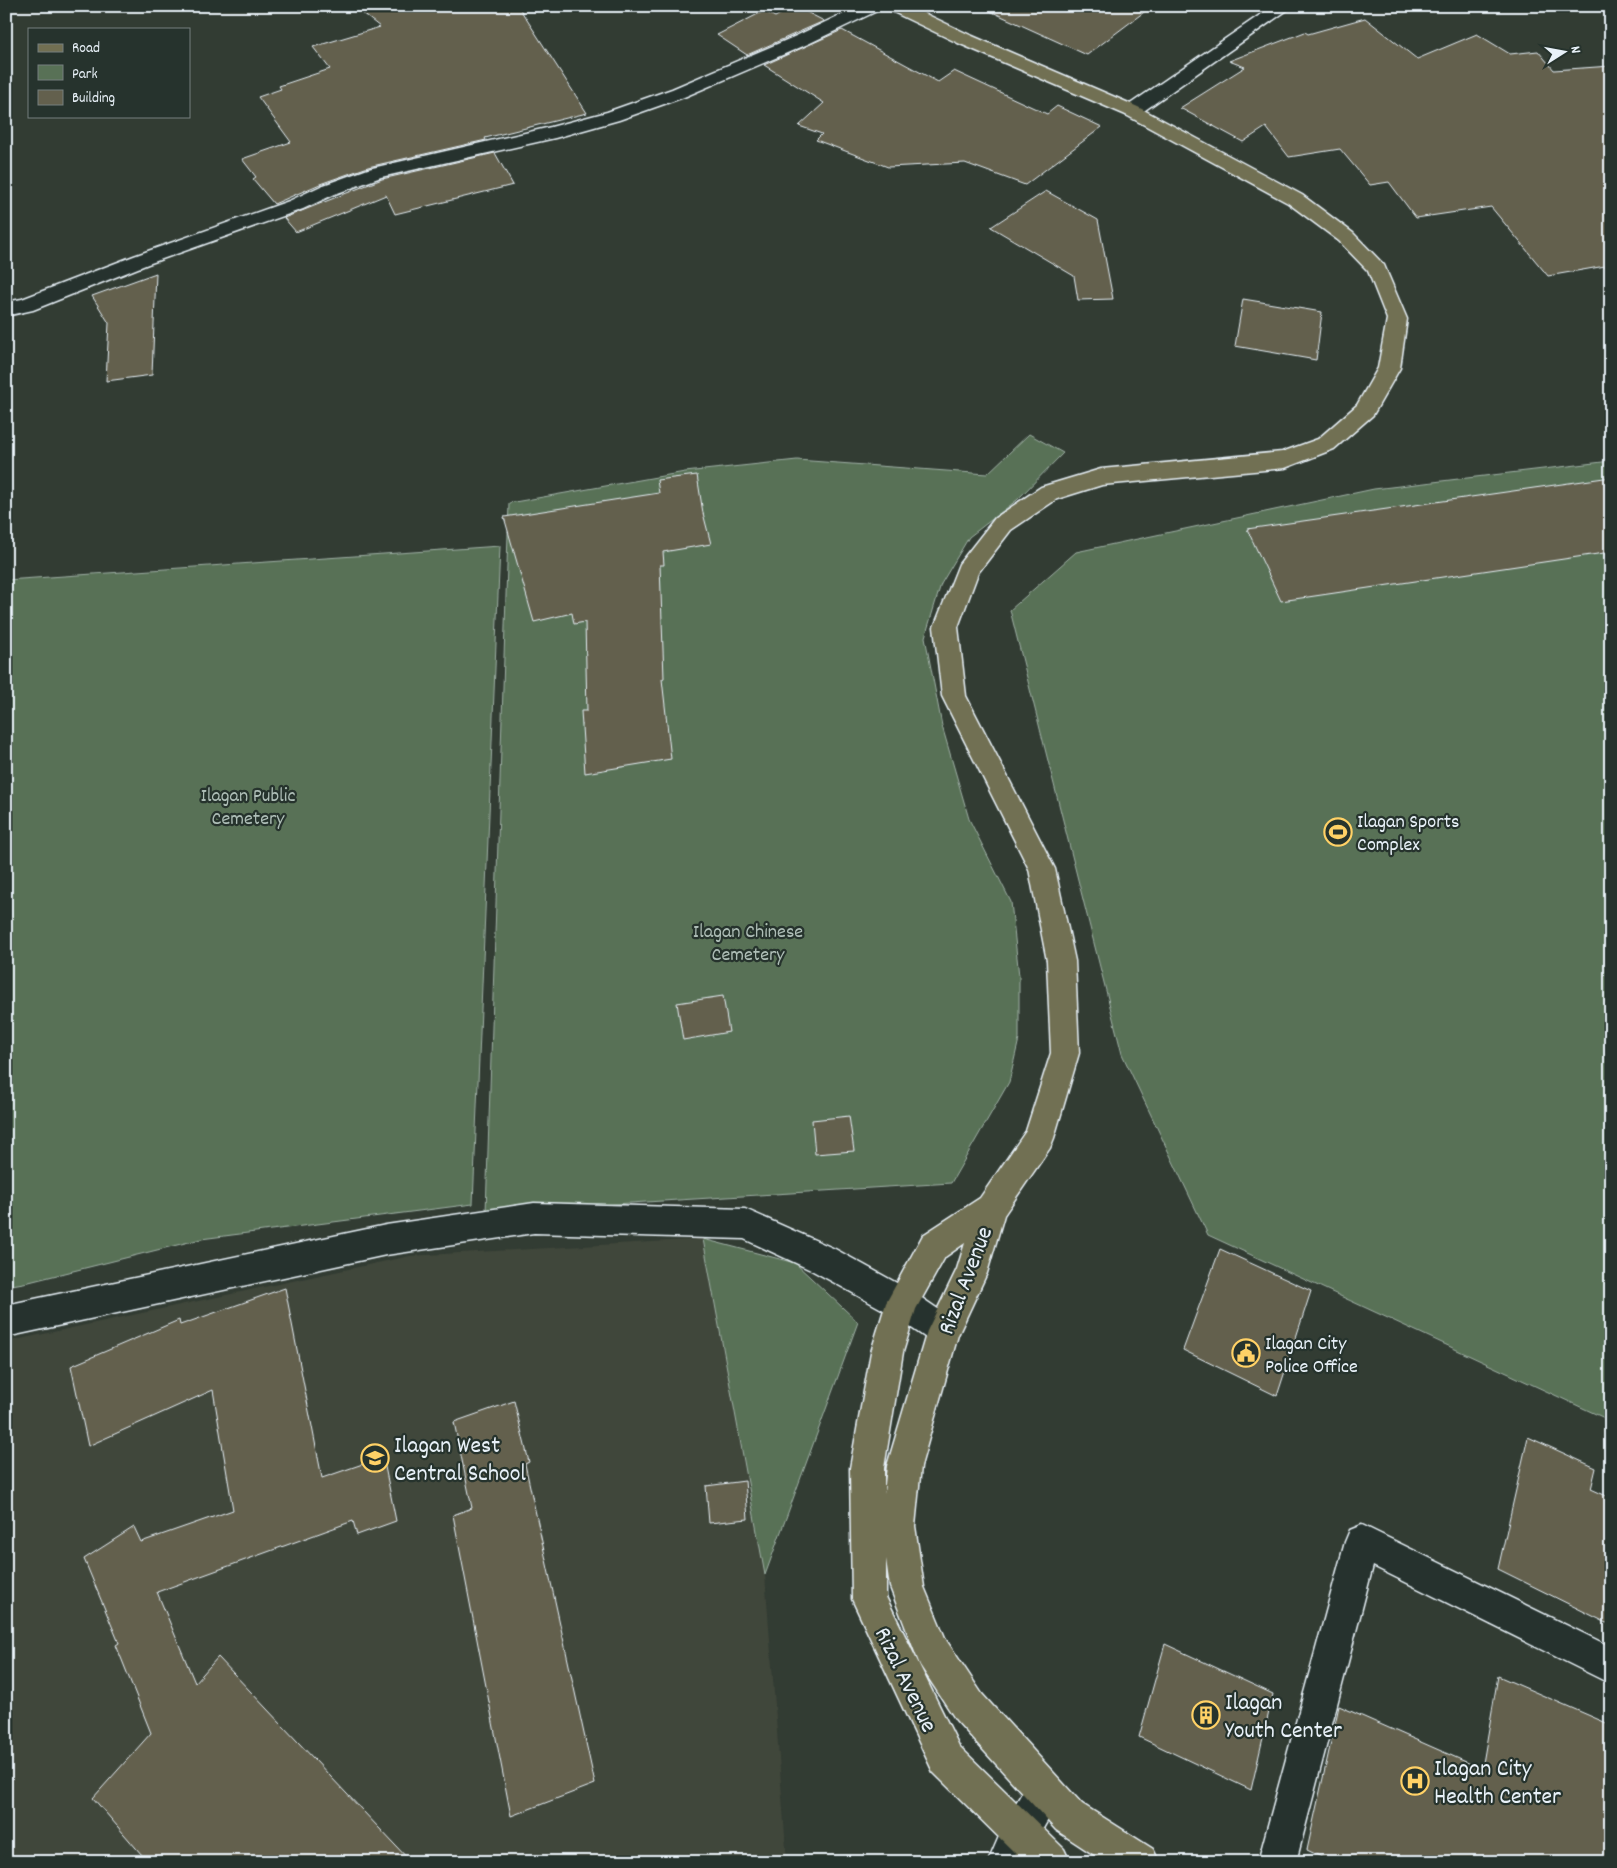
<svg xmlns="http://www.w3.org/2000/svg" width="1617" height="1868" font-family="Dekko,sans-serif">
	<rect width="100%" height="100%" fill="#323c33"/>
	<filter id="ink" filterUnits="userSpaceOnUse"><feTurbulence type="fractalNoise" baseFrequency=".02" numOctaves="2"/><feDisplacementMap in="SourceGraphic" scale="10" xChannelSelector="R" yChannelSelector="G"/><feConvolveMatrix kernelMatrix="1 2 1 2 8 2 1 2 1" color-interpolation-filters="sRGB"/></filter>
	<g filter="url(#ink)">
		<!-- built -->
		<path fill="#41473b" d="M703,1239L765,1575L787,1862H6V1342L410,1256Z"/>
		<!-- green -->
		<g fill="#587156" stroke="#a0b1a7">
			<path d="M1029,434L1063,453L1017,500L969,537L941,584L925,637L942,726L969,819L1011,902L1019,976V1039L1009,1082L951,1183L486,1212L509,503L685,472L797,460L987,474Z"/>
			<path d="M1611,461V1421L1208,1235L1122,1054L1010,610L1076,552L1374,489Z"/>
			<path d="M500,546L473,1204L201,1239L29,1282L6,1286V580Z"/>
			<path d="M703,1239L795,1263L858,1322L765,1575Z"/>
		</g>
		<!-- building -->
		<g fill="#63604d" stroke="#e8f1f8">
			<path d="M353,6H518L587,113L485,138L486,140L368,167L320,184L274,204L253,179L256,177L242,159L291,142L258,97L281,89L279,86L330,69L313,47L380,27Z"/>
			<path d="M795,6L824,21L747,55L717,35L764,11L775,17Z"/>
			<path d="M979,6H1152L1087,55Z"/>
			<path d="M1365,18L1417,59L1477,34L1510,54L1538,51L1554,70L1611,66V265L1548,276L1491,207L1416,218L1389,182L1370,185L1340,149L1289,157L1266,127L1243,142L1180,108L1245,67L1229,61L1305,32L1308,34Z"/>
			<path d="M842,30L938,82L954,71L1047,114L1057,106L1102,127L1025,185L965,163L888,167L816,140L822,134L799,126L824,103L764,65Z"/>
			<path d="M495,153L513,185L395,214L386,195L296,232L284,218L382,179Z"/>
			<path d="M1046,191L1098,220L1113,299L1078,300L1074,276L991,227Z"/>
			<path d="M156,273L152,375L106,381L109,323L92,296Z"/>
			<path d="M1243,299L1322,312L1316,360L1235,346Z"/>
			<path d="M697,475L703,513L711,544L663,552L664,565H660L664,678L662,679L671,759L585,773L581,711H587L585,622L574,624L572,613L534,622L504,517L659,493L657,480Z"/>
			<path d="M1611,477V552L1281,601L1247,529Z"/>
			<path d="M723,996L729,1032L683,1040L677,1003Z"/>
			<path d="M849,1116L854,1151L815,1154L812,1120Z"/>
			<path d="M1220,1249L1311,1291L1277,1396L1183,1350Z"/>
			<path d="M285,1288L322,1478L383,1457L396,1521L357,1535L353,1521L157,1592L195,1683L218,1657L411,1862H148L93,1798L151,1733L116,1645L119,1643L84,1559L134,1527L141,1542L233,1510L213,1390L88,1446L71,1366L179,1320L180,1325Z"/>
			<path d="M514,1401L529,1462L525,1464L595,1784L511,1816L453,1515L472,1508L454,1422Z"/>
			<path d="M1528,1437L1596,1468L1591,1489L1611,1498V1625L1498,1569Z"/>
			<path d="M745,1481L748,1519L709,1523L706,1486Z"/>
			<path d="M1165,1644L1273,1694L1251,1790L1139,1737Z"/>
			<path d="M1498,1676L1611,1725V1862H1332L1307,1850L1339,1706L1482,1769Z"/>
		</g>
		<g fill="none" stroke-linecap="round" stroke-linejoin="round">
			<!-- minor casing -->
			<g stroke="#e8f1f8" stroke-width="3">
				<g id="minor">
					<path d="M859,6H881L879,10L808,44L684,97L619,120L555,138L381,177L335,194L303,209L148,264L33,310L6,316V302L22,299L134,256L289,201L321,186L368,169L551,127L607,112L672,89L796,36Z"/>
					<path d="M1273,6H1293L1138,115L1132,116L1126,115L1123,111L1126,107Z"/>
					<path d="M534,1203L745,1209L835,1249L913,1292L954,1320L959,1331L954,1342L943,1347L932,1342L891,1314L813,1271L744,1239L534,1233L386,1255L6,1337V1305L386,1225Z"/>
					<path d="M1362,1525L1611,1647V1684L1373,1566L1296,1862H1258L1345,1542L1350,1530Z"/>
					<path d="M1044,1772L1057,1778L1063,1791C1052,1816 1036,1837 1026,1862H988L1007,1818L1031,1778Z"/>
				</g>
			</g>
			<!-- major casing -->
			<g stroke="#e8f1f8" stroke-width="3">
				<path id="major" d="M887,6H909L970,35L1138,107L1302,195L1353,233L1384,265L1407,319L1400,368L1373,415L1334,449L1285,468L1102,485L1057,499L1011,530L978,573L958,627L966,696L1055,869L1075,961L1079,1053L1054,1138L1050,1148L1004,1215L987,1273L958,1335L921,1466L915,1526L924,1587L946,1640L982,1694L1082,1804L1153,1849L1159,1862H1105L1056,1830L956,1720L920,1665L890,1587L886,1559V1597L959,1746L1064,1849L1070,1862H1024L933,1772L852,1599L850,1468L871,1352L886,1303L923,1235L980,1198L1026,1131L1051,1053L1047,961L1029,869L942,696L934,627L959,564L995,518L1041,487L1101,469L1282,452L1318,439L1357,405L1378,368L1387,319L1368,271L1339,241L1288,203L1126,115L958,43L889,10ZM965,1243L957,1269L927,1331L887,1466L884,1494V1468L903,1352L916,1309L945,1257Z"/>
			</g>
			<!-- minor -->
			<use href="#minor" fill="#26332d" fill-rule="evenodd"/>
			<!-- major -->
			<use href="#major" fill="#716f52" fill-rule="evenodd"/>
		</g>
	</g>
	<!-- icons -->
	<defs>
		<g id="stadium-ring" transform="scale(1.4375)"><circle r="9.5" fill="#26332d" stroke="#ffd166" stroke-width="1.5"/><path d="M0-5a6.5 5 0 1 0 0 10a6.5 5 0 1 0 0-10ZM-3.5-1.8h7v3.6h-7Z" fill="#ffd166"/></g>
		<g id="civic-ring" transform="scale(1.4375)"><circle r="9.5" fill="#26332d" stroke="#ffd166" stroke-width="1.5"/><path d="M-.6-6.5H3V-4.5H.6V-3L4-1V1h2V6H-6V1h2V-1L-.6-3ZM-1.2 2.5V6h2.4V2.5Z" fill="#ffd166"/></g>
		<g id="school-ring" transform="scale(1.4375)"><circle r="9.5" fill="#26332d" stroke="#ffd166" stroke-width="1.5"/><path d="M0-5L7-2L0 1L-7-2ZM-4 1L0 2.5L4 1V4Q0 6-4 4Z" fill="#ffd166"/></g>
		<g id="building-ring" transform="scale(1.4375)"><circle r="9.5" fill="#26332d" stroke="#ffd166" stroke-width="1.5"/><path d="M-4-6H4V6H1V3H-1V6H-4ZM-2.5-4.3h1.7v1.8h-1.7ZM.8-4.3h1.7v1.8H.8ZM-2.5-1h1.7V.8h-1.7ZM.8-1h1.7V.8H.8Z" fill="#ffd166"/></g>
		<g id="hospital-ring" transform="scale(1.4375)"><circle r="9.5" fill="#26332d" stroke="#ffd166" stroke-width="1.5"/><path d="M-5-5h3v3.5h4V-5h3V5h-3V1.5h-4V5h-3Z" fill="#ffd166"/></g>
	</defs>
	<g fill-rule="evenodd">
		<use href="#stadium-ring" x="1338" y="832"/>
		<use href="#civic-ring" x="1246" y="1353"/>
		<use href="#school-ring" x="375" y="1458"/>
		<use href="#building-ring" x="1206" y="1715"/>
		<use href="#hospital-ring" x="1415" y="1781"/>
	</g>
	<g text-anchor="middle" stroke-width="4.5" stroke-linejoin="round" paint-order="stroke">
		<!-- park labels -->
		<g font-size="20" fill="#aebeb7" stroke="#26332d">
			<text x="248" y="801">Ilagan Public<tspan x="248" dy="23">Cemetery</tspan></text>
			<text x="748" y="937">Ilagan Chinese<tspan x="748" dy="23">Cemetery</tspan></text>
		</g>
		<!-- poi labels -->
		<g font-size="20" fill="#e8f1f8" stroke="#26332d" text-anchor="start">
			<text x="1357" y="827">Ilagan Sports<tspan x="1357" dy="23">Complex</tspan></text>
			<text x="1265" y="1349">Ilagan City<tspan x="1265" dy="23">Police Office</tspan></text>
		</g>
		<!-- near-street labels -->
		<g font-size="24" fill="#e8f1f8" stroke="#26332d">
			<text transform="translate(964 1280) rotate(-69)" y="8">Rizal Avenue</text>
			<text transform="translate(907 1679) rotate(64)" y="8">Rizal Avenue</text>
		</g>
		<!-- near-poi labels -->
		<g font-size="24" fill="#e8f1f8" stroke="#26332d" text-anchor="start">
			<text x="394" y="1452">Ilagan West<tspan x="394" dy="28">Central School</tspan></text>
			<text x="1225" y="1709">Ilagan<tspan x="1225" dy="28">Youth Center</tspan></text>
			<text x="1434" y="1775">Ilagan City<tspan x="1434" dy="28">Health Center</tspan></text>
		</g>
	</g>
	<!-- margin -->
	<rect width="1617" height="1868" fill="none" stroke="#26332d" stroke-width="25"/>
	<rect x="12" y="12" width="1592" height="1843" fill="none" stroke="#e8f1f8" stroke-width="2" filter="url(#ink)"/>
	<!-- legend -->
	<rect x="28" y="28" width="162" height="90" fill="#26332d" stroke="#747f7e"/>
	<rect x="38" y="44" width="25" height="8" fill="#716f52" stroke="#747f7e"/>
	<text x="72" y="52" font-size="15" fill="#e8f1f8">Road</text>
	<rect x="38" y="65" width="25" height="15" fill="#587156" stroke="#747f7e"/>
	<text x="72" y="78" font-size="15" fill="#e8f1f8">Park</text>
	<rect x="38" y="90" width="25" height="15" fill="#63604d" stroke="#747f7e"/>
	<text x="72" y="102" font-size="15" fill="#e8f1f8">Building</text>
	<!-- north arrow -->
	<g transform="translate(1564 52) rotate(79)" stroke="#26332d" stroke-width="4" paint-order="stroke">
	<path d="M0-4L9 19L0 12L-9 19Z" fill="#e8f1f8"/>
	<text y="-8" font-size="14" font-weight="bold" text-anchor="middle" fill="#e8f1f8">N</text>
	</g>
</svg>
